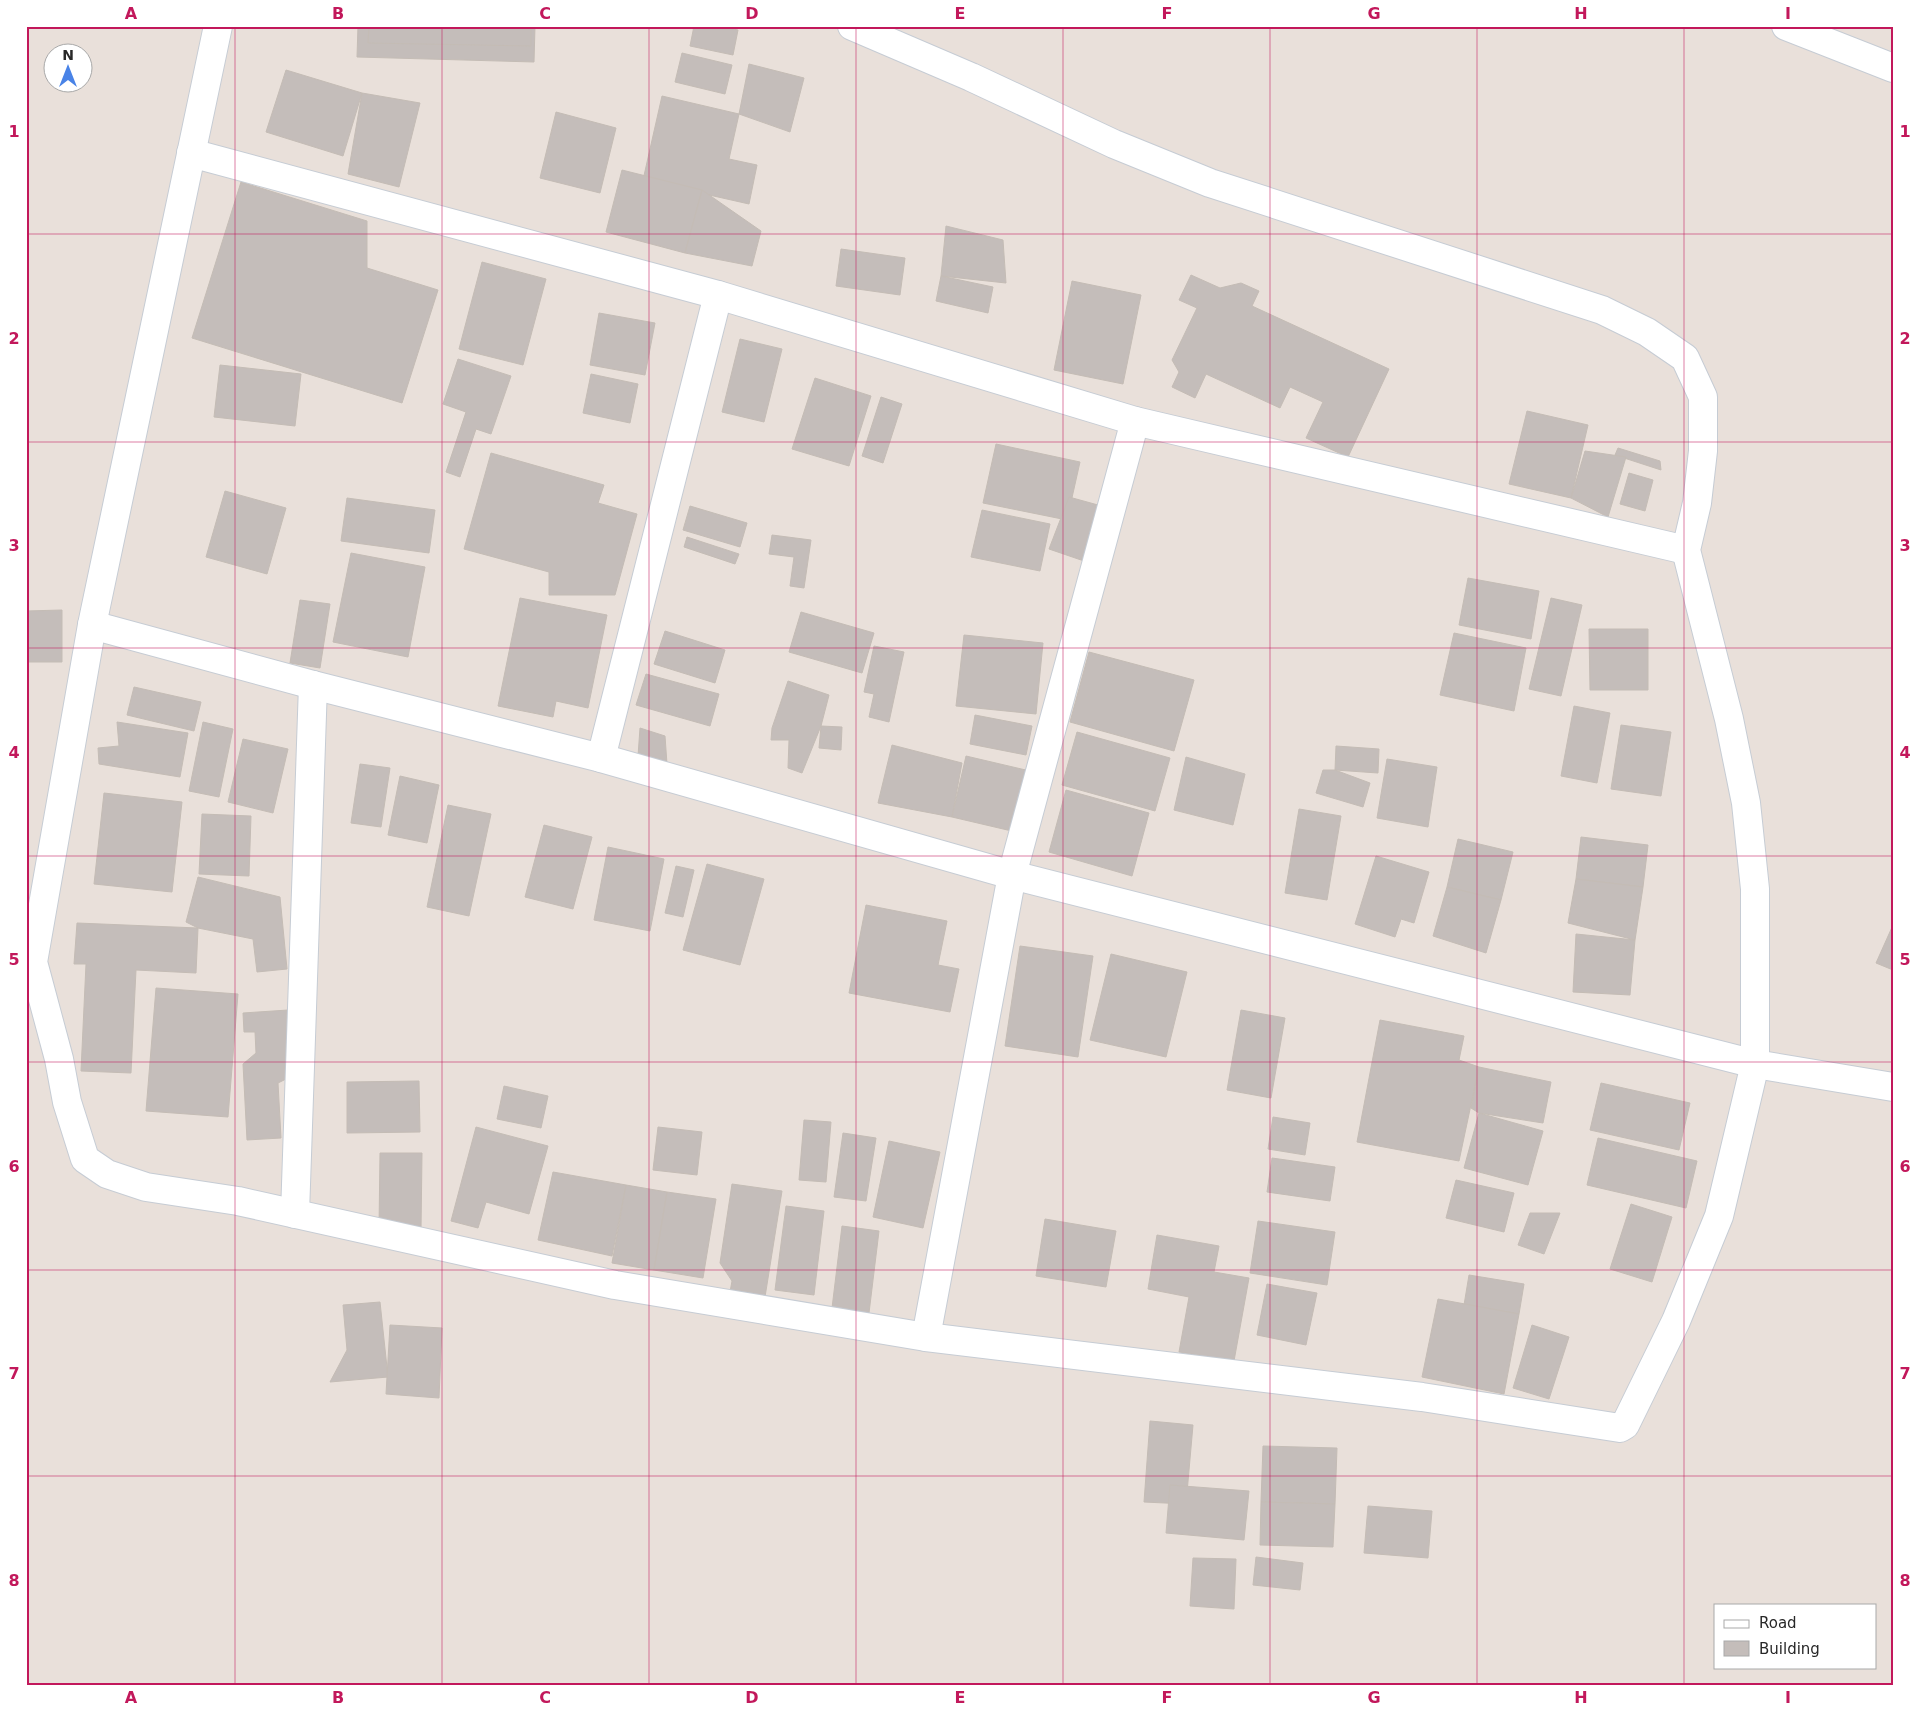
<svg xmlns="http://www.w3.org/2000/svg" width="1919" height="1711" font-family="'DejaVu Sans',sans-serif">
	<rect width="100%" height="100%" fill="#e9e0da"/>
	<!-- building -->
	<g fill="#c4bdba" stroke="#c4bcb5">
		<path d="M358,26H535L534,62L357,57Z"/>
		<path d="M369,26H531V46L368,43Z"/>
		<path d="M694,26H719L738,30L733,55L690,46Z"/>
		<path d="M682,53L732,65L725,94L675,82Z"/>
		<path d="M749,64L804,78L790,132L739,114Z"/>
		<path d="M286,70L362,93L343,156L266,132Z"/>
		<path d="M362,93L420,103L399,187L348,174Z"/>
		<path d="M662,96L739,114L729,159L757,165L749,204L643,180Z"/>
		<path d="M556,112L616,128L600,193L540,178Z"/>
		<path d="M622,170L702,190L685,253L606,232Z"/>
		<path d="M241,182L367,221V268L438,290L402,403L192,338Z"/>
		<path d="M702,190L761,231L752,266L685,253Z"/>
		<path d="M946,226L1003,240L1006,283L941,276Z"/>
		<path d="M841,249L905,258L900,295L836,286Z"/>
		<path d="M482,262L546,279L523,365L459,349Z"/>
		<path d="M1191,275L1220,288L1241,283L1259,291L1252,306L1389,369L1348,457L1306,438L1323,402L1290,387L1280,408L1206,374L1195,398L1172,387L1179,372L1172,360L1197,308L1179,300Z"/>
		<path d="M941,276L993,287L988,313L936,301Z"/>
		<path d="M1072,281L1141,295L1123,384L1054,370Z"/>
		<path d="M599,313L655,323L645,375L590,365Z"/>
		<path d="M740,339L782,349L764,422L722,412Z"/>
		<path d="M458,359L511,376L491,434L476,429L460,477L446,472L466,412L443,404Z"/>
		<path d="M220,365L301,374L295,426L214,417Z"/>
		<path d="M591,374L638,384L630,423L583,413Z"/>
		<path d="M815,378L871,396L849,466L792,449Z"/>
		<path d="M881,397L902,404L883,463L862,456Z"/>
		<path d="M1527,411L1588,425L1571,498L1509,484Z"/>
		<path d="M996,444L1080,462L1067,520L983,503Z"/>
		<path d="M1618,448L1660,461L1661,470L1615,455Z"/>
		<path d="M1585,451L1626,457L1608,517L1571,498Z"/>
		<path d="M491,453L604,485L598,503L637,514L615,595H549V572L464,549Z"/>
		<path d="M1629,473L1653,480L1645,511L1620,504Z"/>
		<path d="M225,491L286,508L267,574L206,557Z"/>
		<path d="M1069,497L1098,505L1084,561L1049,549Z"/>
		<path d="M347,498L435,510L429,553L341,541Z"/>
		<path d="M690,506L747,523L740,547L683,530Z"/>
		<path d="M982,510L1050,524L1040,571L971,557Z"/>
		<path d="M772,535L811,540L804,588L790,586L794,557L769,554Z"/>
		<path d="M687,537L739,554L735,564L684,547Z"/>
		<path d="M351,553L425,567L408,657L333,642Z"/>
		<path d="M1468,578L1539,591L1531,639L1459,625Z"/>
		<path d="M520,598L607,615L588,708L556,701L553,717L498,706Z"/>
		<path d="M1551,598L1582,605L1561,696L1529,689Z"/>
		<path d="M300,600L330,604L320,668L290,663Z"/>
		<path d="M62,610V662H26V611Z"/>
		<path d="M801,612L874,633L862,673L789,652Z"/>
		<path d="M1589,629H1648V690H1590Z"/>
		<path d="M665,631L725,650L715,683L654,664Z"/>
		<path d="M1454,633L1526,648L1514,711L1440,695Z"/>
		<path d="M964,635L1043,643L1036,714L956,706Z"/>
		<path d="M874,646L904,652L889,722L869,717L874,694L864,692Z"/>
		<path d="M1089,652L1194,680L1174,751L1070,722Z"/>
		<path d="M646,674L719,694L710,726L636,705Z"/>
		<path d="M788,681L829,695L821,726L802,773L788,768L789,740H771L772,728Z"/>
		<path d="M134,687L201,702L194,731L127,715Z"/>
		<path d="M1574,706L1610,713L1597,783L1561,776Z"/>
		<path d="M975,715L1032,726L1026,755L970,744Z"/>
		<path d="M117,722L188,733L180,777L99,764L98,748L119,746Z"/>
		<path d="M203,722L233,729L219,797L189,791Z"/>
		<path d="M1621,725L1671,732L1661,796L1611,789Z"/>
		<path d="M821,726L842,727L841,750L819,748Z"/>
		<path d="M640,728L665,736L667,764L638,756Z"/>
		<path d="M1077,732L1170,758L1155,811L1062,785Z"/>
		<path d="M243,739L288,749L273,813L228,802Z"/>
		<path d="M892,745L962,763L952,817L878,803Z"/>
		<path d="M1336,746L1379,749L1378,773L1335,770Z"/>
		<path d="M966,756L1030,771L1016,832L952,817Z"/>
		<path d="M1186,757L1245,774L1233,825L1174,810Z"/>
		<path d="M1387,759L1437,767L1428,827L1377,818Z"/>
		<path d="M360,764L390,768L381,827L351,823Z"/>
		<path d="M1323,770H1335L1370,783L1363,807L1316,793Z"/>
		<path d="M400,776L439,785L427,843L388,835Z"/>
		<path d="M1066,790L1149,813L1132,876L1049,852Z"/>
		<path d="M104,793L182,802L172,892L94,884Z"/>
		<path d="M448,805L491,814L469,916L427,907Z"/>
		<path d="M1299,809L1341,816L1327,900L1285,893Z"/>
		<path d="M202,814L251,816L249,876L199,874Z"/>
		<path d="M544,825L592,837L573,909L525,897Z"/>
		<path d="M1581,837L1648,845L1643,887L1576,879Z"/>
		<path d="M1458,839L1513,852L1501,900L1447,887Z"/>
		<path d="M608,847L664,859L650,931L594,920Z"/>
		<path d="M1376,856L1429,872L1414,923L1401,919L1395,937L1355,924Z"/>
		<path d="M707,864L764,879L740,965L683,950Z"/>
		<path d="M676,866L694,870L683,917L665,913Z"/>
		<path d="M198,877L280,897L287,969L257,972L253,939L198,928L186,922Z"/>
		<path d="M1576,879L1643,887L1635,940L1568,923Z"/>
		<path d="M1447,887L1501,900L1486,953L1433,936Z"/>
		<path d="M866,905L947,921L938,965L959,969L950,1012L849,993Z"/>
		<path d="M77,923L198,928L196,973L136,970L131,1073L81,1071L86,964H74Z"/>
		<path d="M1893,925V970L1876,963Z"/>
		<path d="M1576,934L1635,940L1630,995L1573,992Z"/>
		<path d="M1020,946L1093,956L1078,1057L1005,1046Z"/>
		<path d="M1111,954L1187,972L1166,1057L1090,1040Z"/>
		<path d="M156,988L238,994L228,1117L146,1111Z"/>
		<path d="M288,1010L292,1076L278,1083L281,1138L247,1140L243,1064L256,1053L255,1032H244L243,1013Z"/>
		<path d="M1241,1010L1285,1018L1271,1098L1227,1090Z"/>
		<path d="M1380,1020L1464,1036L1459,1060L1479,1067L1459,1161L1357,1142Z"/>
		<path d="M1479,1067L1551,1082L1543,1123L1479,1113L1471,1108Z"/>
		<path d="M419,1081L420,1132L347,1133V1082Z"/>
		<path d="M1601,1083L1690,1103L1679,1150L1590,1130Z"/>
		<path d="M504,1086L548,1096L541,1128L497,1119Z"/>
		<path d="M1479,1113L1543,1131L1528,1185L1464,1168Z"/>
		<path d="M1273,1117L1310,1123L1305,1155L1268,1149Z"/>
		<path d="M804,1120L831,1122L826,1182L799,1180Z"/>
		<path d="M476,1127L548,1146L529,1214L486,1202L478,1228L451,1221Z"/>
		<path d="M658,1127L702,1132L697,1175L653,1170Z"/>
		<path d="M843,1133L876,1138L866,1201L834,1197Z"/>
		<path d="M1598,1138L1697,1161L1686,1208L1587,1185Z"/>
		<path d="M889,1141L940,1152L923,1228L873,1217Z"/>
		<path d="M380,1153H422L421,1230L379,1229Z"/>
		<path d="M1272,1158L1335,1167L1330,1201L1267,1192Z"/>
		<path d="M553,1172L626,1185L612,1256L538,1240Z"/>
		<path d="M1456,1180L1514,1193L1504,1232L1446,1218Z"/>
		<path d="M732,1184L782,1191L765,1297L730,1292L732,1281L720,1263Z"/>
		<path d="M626,1185L667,1192L654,1270L612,1263Z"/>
		<path d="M667,1192L716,1199L703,1278L654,1270Z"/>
		<path d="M1631,1204L1672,1217L1652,1282L1610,1269Z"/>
		<path d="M786,1206L824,1211L814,1295L775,1290Z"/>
		<path d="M1530,1213H1560L1544,1254L1518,1245Z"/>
		<path d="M1045,1219L1116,1231L1106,1287L1036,1276Z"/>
		<path d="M1258,1221L1335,1232L1327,1285L1250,1273Z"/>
		<path d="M842,1226L879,1231L869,1313L832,1308Z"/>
		<path d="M1157,1235L1219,1246L1214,1272L1249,1278L1234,1361L1179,1352L1189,1297L1148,1289Z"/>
		<path d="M1469,1275L1524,1284L1519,1314L1464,1305Z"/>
		<path d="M1267,1284L1317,1293L1306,1345L1257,1335Z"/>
		<path d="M1438,1299L1519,1314L1504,1394L1422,1377Z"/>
		<path d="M380,1302L388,1377L330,1382L347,1350L343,1305Z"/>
		<path d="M390,1325L442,1328L439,1398L386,1394Z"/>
		<path d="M1532,1325L1569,1337L1549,1399L1513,1388Z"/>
		<path d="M1150,1421L1193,1425L1186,1504L1144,1502Z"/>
		<path d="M1263,1446L1337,1448L1335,1504L1261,1502Z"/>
		<path d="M1170,1485L1249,1491L1244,1540L1166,1533Z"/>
		<path d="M1261,1502L1335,1504L1333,1547L1260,1545Z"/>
		<path d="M1368,1506L1432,1511L1428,1558L1364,1553Z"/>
		<path d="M1256,1557L1303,1563L1300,1590L1253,1585Z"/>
		<path d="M1193,1558L1236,1559L1234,1609L1190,1606Z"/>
	</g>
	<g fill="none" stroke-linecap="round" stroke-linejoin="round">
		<!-- minor casing -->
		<g stroke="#c6ccd4" stroke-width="30">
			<g id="minor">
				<path d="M218,26L92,625L33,962L59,1059L67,1102L85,1159L107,1174L146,1187L238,1201L615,1285L926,1337L1422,1397L1620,1428L1625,1425L1676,1321L1719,1216L1755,1064V889L1746,803L1729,719L1686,550L1697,503L1703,451V397L1685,358L1647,332L1602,310L1210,183L1114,144L971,77L852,26"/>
				<path d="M1786,26L1893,68"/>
				<path d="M191,153L718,295L1135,421L1686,550"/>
				<path d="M92,625L313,685L601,758L1012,875L1755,1064L1893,1087"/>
				<path d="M601,758L718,295"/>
				<path d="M295,1214L313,685"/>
				<path d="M926,1337L1012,875L1135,421"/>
			</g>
		</g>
		<!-- minor -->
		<use href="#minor" stroke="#fff" stroke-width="28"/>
	</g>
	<!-- grid -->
	<path fill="none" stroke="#c2185b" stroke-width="1" stroke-opacity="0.55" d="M235,26V1685M442,26V1685M649,26V1685M856,26V1685M1063,26V1685M1270,26V1685M1477,26V1685M1684,26V1685M26,234H1893M26,442H1893M26,648H1893M26,856H1893M26,1062H1893M26,1270H1893M26,1476H1893"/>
	<!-- border -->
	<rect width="1919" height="1711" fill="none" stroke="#ffffff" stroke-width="55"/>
	<!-- legend -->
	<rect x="1714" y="1604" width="162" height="65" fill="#ffffff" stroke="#a9a9a9"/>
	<rect x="1724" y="1620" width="25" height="8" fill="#ffffff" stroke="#a9a9a9"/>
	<text x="1759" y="1628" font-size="15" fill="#282828">Road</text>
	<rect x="1724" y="1641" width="25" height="15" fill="#c4bdba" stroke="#a9a9a9"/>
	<text x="1759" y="1654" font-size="15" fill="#282828">Building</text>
	<!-- north arrow -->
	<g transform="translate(68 68)"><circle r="24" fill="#ffffff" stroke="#a9a9a9"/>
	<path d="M0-4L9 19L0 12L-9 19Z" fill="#4983e7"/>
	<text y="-8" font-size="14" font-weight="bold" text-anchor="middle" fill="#282828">N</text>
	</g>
	<rect x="28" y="28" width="1864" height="1656" fill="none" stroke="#c2185b" stroke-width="2"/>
	<g font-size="16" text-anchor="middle" font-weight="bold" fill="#c2185b">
		<text x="131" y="19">A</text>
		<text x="338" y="19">B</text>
		<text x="545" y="19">C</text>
		<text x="752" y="19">D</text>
		<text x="960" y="19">E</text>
		<text x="1167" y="19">F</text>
		<text x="1374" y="19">G</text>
		<text x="1581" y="19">H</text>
		<text x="1788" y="19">I</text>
		<text x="14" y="137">1</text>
		<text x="1905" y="137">1</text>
		<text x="14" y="344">2</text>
		<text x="1905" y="344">2</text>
		<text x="14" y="551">3</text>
		<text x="1905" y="551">3</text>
		<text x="14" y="758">4</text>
		<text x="1905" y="758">4</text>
		<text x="14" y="965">5</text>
		<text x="1905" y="965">5</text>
		<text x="14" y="1172">6</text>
		<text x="1905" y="1172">6</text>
		<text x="14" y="1379">7</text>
		<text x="1905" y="1379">7</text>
		<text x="14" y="1586">8</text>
		<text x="1905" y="1586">8</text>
		<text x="131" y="1703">A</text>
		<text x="338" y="1703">B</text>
		<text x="545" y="1703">C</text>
		<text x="752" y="1703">D</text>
		<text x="960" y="1703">E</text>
		<text x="1167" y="1703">F</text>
		<text x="1374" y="1703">G</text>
		<text x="1581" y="1703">H</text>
		<text x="1788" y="1703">I</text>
	</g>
</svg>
